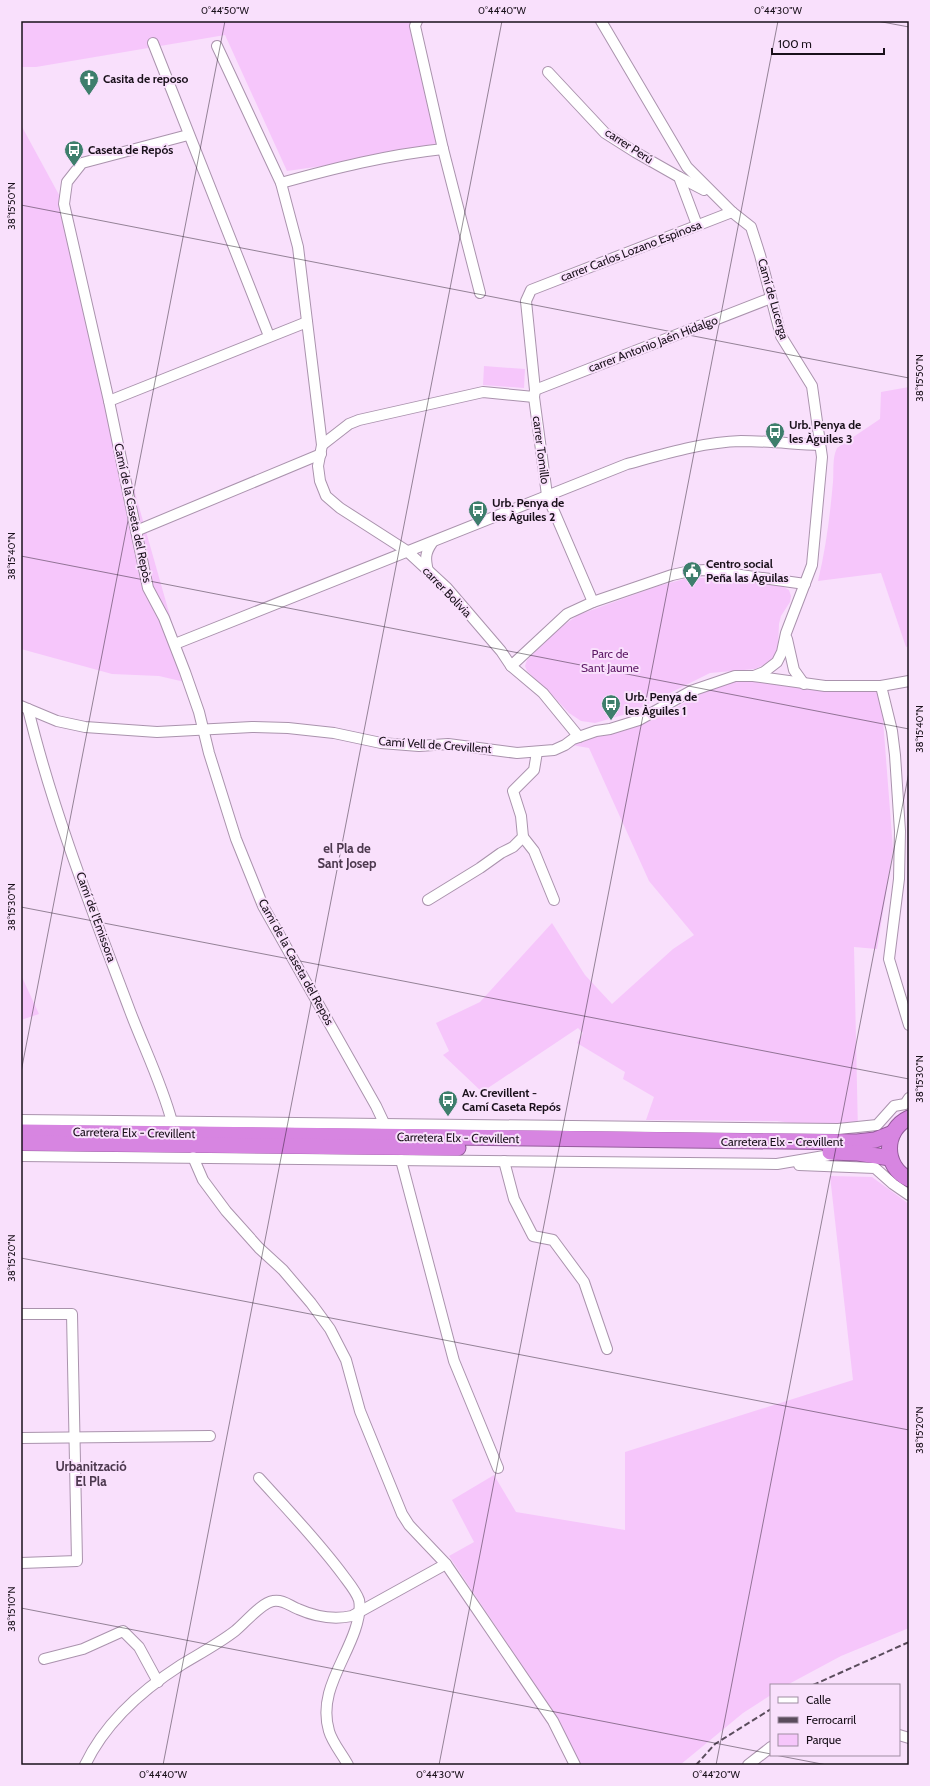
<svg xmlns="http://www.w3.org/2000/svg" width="930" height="1786" font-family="Cabin,sans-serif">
	<rect width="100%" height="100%" fill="#f9e0fc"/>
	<!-- green -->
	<g fill="#f6c6fb">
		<path d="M21,21H417L443,149L287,171L225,35L36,67H21Z"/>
		<path d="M21,125L64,204L109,401L189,683L159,676L112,674L21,649Z"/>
		<path d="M484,366L525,369L524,388L483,385Z"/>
		<path d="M909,387V646L906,647L881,573L818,581C826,548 830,515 833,482C834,471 832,458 837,448L880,419L881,392Z"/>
		<path d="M688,578H714L782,586L789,590L791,596L790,602L781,616L779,624L778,648L775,656L768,663L755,669L710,673L630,713L595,723L581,721L569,713L555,698L527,671L525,666L527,660L557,630L578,615L658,586Z"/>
		<path d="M750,680L825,691H876L881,694L893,849L877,949L854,947L858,1132L777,1121L646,1120L654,1097L623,1079L625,1072L577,1043L583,1033L578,1028L482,1092L443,1055L449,1051L436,1023L480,1002L552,923L585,975L612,1004L673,949L694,935L649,881L589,748L571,745L594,735L623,731L655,719L708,690L733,682Z"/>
		<path d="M21,975L39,1014L21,1020Z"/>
		<path d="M830,1176L872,1177L909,1204V1628L841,1656L787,1685H771V1695L743,1713L680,1765H581L558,1720L449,1556L474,1542L452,1500L494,1475L516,1512L625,1530V1452L853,1380Z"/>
	</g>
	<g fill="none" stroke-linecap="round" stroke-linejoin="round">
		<!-- minor casing -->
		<g stroke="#aa93ad" stroke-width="12">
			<g id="minor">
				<path d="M417,21L415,26L443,149L480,293"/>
				<path d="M601,21L687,167L732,212L751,227L760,255L781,336L812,386L822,457L812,565L786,633L782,652L777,662L764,672L754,676"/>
				<path d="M153,43L269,336"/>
				<path d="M217,46L281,183L298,247L322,445L318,466L320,481L326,496L340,508L407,551L447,588L501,651L511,666L543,693L579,737"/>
				<path d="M548,72L605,133L635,152L679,177L697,225"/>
				<path d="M188,135L82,163L67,182L64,204L109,401L148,588L164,618L185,672L199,712L209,753L236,839L263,906L376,1106L385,1125"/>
				<path d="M679,177L704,190"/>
				<path d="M281,183C335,168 387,155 443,149"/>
				<path d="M535,390L771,298"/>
				<path d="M109,401L307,322"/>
				<path d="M322,445L349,424L359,420L483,392L534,397"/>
				<path d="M136,531L321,454"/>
				<path d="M428,571C425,559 425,553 432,543"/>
				<path d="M593,602L547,495L534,397L535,390L526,301L531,290L732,212"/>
				<path d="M787,639L794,670L804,684"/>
				<path d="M175,644L627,464C664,454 703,442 741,441C767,441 794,444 820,445"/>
				<path d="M511,666L567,614L593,602L672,575L690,571L706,570L805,584"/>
				<path d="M881,686L892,731L895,755L900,831L899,879L889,959L909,1025"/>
				<path d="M21,706L57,721L85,727L157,732L252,727L288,728L334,733L381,743L419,746L448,744L517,753L554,750L565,745L573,739L596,731L610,729L639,720L691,691L735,676H753L825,686H881L909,681"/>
				<path d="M28,709C53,812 93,913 130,1011C144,1048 162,1084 172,1122"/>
				<path d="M523,837L534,851L554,900"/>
				<path d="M428,900L480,868L501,853L513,847L523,837L521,816L513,791L534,770L537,752"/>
				<path d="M21,1120L838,1129L877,1125L894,1106L905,1104L909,1098"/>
				<path d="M21,1156L777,1164L836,1154"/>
				<path d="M193,1157L203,1180L226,1211L259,1248L283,1270L311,1303L330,1329L346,1360L360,1411L402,1514L409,1525L446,1564L553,1721L575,1765"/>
				<path d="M401,1160L454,1361L498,1468"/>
				<path d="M504,1161L514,1199L533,1236L553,1240L584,1282L607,1349"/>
				<path d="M799,1165L875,1168L893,1184L909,1195"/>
				<path d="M21,1314H72L77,1561L21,1563"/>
				<path d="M21,1438L210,1436"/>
				<path d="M259,1478C288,1510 317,1540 343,1575C348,1582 356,1591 359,1600C361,1609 358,1621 355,1630C344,1663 318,1694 329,1731C332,1742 342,1754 348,1765"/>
				<path d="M44,1659L83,1649L123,1631L139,1647L158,1682"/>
				<path d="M899,1735L909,1738"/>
				<path d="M85,1765C105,1723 142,1690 181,1665C199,1654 218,1644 235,1631C245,1623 261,1603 273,1601C283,1599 290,1606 298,1609C316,1617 333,1620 352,1616L446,1564"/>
				<path d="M748,1765L771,1747"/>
			</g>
		</g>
		<!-- highway casing -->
		<g stroke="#945c9b" stroke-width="17">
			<g id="highway">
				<path d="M909,1118C883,1130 883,1167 909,1179"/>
				<path d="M21,1132L857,1142L875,1140L893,1133"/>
				<path d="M21,1143L458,1148"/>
				<path d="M830,1152L858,1153L890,1158"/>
			</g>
		</g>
		<!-- minor -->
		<use href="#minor" stroke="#fff" stroke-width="10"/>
		<!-- highway -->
		<use href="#highway" stroke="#d785e1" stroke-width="15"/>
		<!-- rail -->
		<g stroke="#5a4c5c" stroke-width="2" stroke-dasharray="6 3" stroke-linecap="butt">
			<path d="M813,1685L909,1642"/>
			<path d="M696,1765L715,1744L771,1709"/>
		</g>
	</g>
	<!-- ticks -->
	<path fill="none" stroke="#19101a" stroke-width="1" stroke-opacity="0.45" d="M877,21L909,27M21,205L909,378M21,556L909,729M21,907L909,1079M21,1072L225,21M21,1258L909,1430M21,1608L771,1754M775,1755L827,1765M163,1765L502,21M439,1765L778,21M716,1765L909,772"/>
	<!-- icons -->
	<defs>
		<g id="church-pin" transform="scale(1)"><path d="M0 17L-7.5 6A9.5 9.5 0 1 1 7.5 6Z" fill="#3e7e6c" stroke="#f9e0fc"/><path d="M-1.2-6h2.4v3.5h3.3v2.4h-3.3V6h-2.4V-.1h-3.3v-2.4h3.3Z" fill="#fff"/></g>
		<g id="bus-pin" transform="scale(1)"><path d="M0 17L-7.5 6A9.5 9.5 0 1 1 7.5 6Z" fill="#3e7e6c" stroke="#f9e0fc"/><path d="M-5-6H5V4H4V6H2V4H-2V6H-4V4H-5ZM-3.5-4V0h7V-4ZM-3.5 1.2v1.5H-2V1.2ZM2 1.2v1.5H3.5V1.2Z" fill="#fff"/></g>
		<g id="civic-pin" transform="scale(1)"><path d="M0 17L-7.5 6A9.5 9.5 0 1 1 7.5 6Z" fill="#3e7e6c" stroke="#f9e0fc"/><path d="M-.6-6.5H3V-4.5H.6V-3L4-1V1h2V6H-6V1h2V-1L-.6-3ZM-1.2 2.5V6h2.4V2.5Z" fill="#fff"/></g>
	</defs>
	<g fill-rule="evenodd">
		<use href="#church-pin" x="89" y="79"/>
		<use href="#bus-pin" x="74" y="150"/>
		<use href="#bus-pin" x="775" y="432"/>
		<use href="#bus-pin" x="478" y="510"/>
		<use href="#civic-pin" x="692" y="571"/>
		<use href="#bus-pin" x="611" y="704"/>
		<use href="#bus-pin" x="448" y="1100"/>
	</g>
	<g text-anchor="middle" stroke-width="4" stroke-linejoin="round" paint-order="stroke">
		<!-- poi labels -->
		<g font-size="12" font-weight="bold" fill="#19101a" stroke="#f9e0fc" text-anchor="start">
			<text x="103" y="83">Casita de reposo</text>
			<text x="88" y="154">Caseta de Repós</text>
			<text x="789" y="429">Urb. Penya de<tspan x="789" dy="14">les Àguiles 3</tspan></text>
			<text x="492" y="507">Urb. Penya de<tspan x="492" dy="14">les Àguiles 2</tspan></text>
			<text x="706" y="568">Centro social<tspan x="706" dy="14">Peña las Águilas</tspan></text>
			<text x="625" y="701">Urb. Penya de<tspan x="625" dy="14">les Àguiles 1</tspan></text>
			<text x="462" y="1097">Av. Crevillent -<tspan x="462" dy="14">Camí Caseta Repós</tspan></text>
		</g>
		<!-- street labels -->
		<g font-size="12" fill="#19101a" stroke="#f9e0fc">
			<text transform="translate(629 146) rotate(33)" y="4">carrer Perú</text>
			<text transform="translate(631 251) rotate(-21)" y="4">carrer Carlos Lozano Espinosa</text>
			<text transform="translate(773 299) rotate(74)" y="4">Camí de Lucerga</text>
			<text transform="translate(653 344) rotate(-21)" y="4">carrer Antonio Jaén Hidalgo</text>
			<text transform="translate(541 450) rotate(83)" y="4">carrer Tomillo</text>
			<text transform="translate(133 513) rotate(78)" y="4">Camí de la Caseta del Repòs</text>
			<text transform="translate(447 592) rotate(46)" y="4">carrer Bolivia</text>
			<text transform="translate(435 745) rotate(4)" y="4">Camí Vell de Crevillent</text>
			<text transform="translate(96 917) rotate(70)" y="4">Camí de l'Emissora</text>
			<text transform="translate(296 962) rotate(61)" y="4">Camí de la Caseta del Repòs</text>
			<text transform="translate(134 1133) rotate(1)" y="4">Carretera Elx - Crevillent</text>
			<text transform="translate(458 1138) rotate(1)" y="4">Carretera Elx - Crevillent</text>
			<text x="782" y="1146">Carretera Elx - Crevillent</text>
		</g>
		<!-- park labels -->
		<g font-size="12" fill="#5d1965" stroke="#f9e0fc">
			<text x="610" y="658">Parc de<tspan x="610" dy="14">Sant Jaume</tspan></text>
		</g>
		<!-- neighbourhood labels -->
		<g font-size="13" font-weight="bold" fill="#4c384e" stroke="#f9e0fc">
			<text x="347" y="853">el Pla de<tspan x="347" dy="15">Sant Josep</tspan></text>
			<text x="91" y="1471">Urbanització<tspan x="91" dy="15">El Pla</tspan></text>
		</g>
	</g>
	<!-- border -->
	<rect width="930" height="1786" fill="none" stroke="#f9e0fc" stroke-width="44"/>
	<!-- legend -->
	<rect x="770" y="1684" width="130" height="72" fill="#f9e0fc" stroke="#9f8da2"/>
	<rect x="778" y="1697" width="20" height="6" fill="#ffffff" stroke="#9f8da2"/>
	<text x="806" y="1704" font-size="12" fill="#19101a">Calle</text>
	<rect x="778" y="1717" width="20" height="6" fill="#5a4c5c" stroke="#9f8da2"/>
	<text x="806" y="1724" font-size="12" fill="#19101a">Ferrocarril</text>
	<rect x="778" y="1734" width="20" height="12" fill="#f6c6fb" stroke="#9f8da2"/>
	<text x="806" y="1744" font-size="12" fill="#19101a">Parque</text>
	<!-- scale -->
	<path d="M772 48v6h112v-6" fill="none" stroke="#19101a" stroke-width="2"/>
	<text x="778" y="48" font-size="12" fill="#19101a" stroke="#f9e0fc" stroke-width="3" paint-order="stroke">100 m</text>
	<rect x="22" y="22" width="886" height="1742" fill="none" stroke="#19101a" stroke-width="1.5"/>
	<g font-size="10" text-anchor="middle" fill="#19101a">
		<text x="225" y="14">0°44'50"W</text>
		<text x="502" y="14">0°44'40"W</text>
		<text x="778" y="14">0°44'30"W</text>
		<text transform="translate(11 206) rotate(-90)" y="4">38°15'50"N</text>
		<text transform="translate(919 378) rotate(-90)" y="4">38°15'50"N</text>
		<text transform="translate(11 556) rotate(-90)" y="4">38°15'40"N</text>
		<text transform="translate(919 729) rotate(-90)" y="4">38°15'40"N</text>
		<text transform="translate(11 907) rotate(-90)" y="4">38°15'30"N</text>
		<text transform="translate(919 1079) rotate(-90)" y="4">38°15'30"N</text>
		<text transform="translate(11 1258) rotate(-90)" y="4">38°15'20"N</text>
		<text transform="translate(919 1430) rotate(-90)" y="4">38°15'20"N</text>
		<text transform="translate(11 1609) rotate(-90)" y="4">38°15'10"N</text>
		<text x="163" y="1778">0°44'40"W</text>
		<text x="440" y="1778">0°44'30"W</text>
		<text x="716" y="1778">0°44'20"W</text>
	</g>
</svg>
